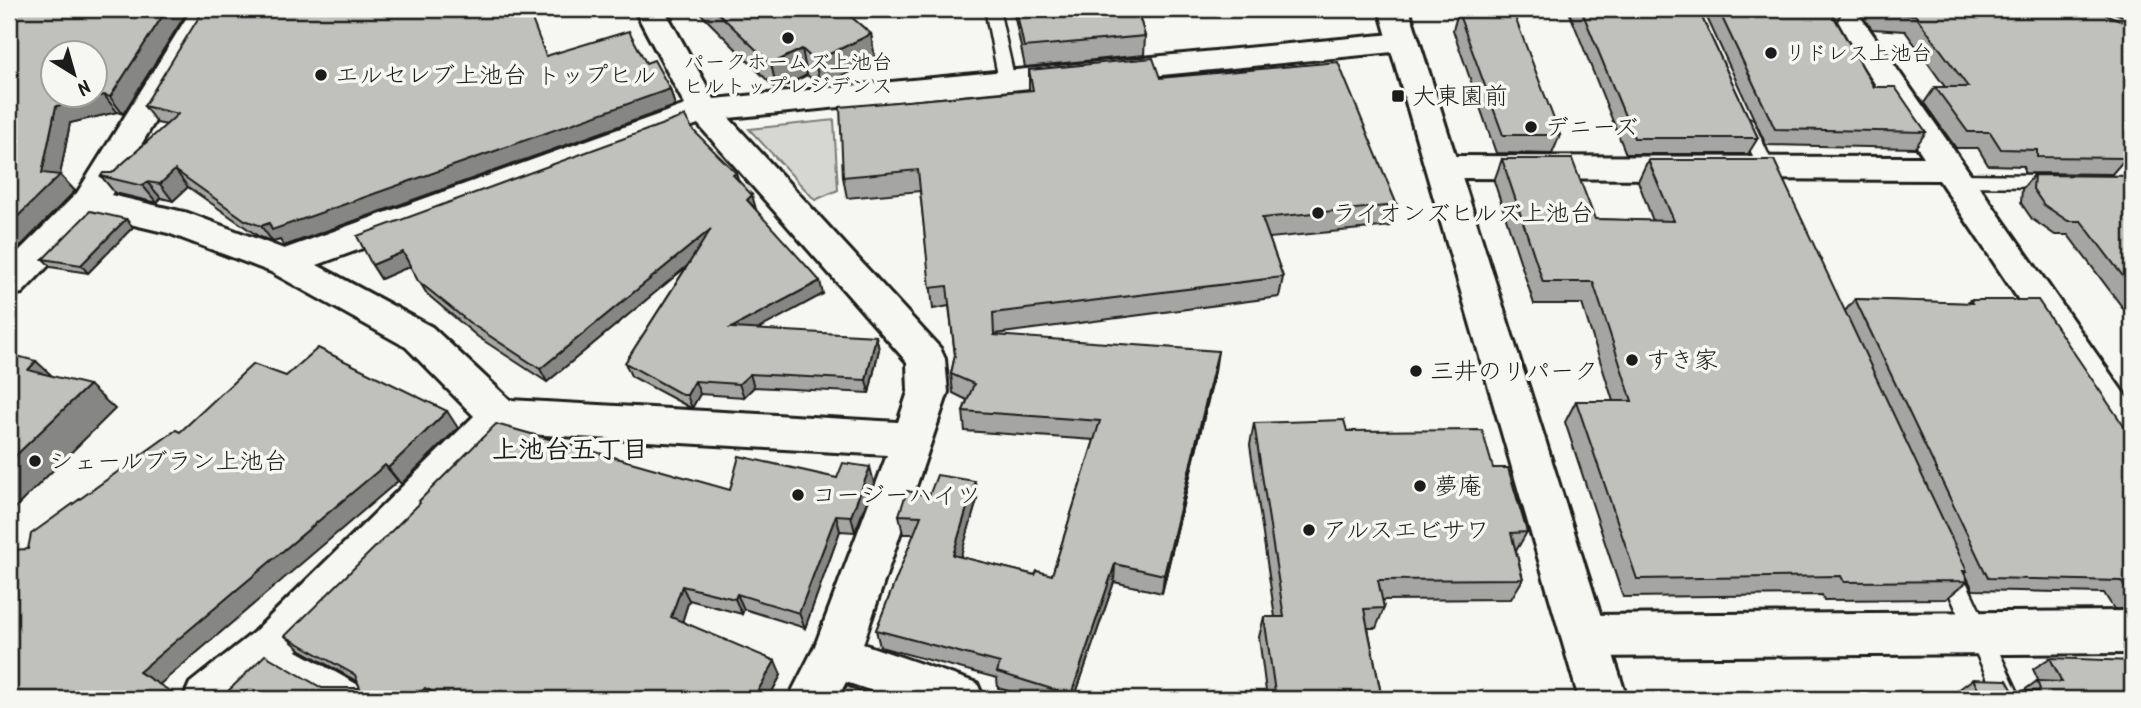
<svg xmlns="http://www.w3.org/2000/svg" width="2141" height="708" font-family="Kalam,'Klee One',sans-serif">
	<rect width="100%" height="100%" fill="#f6f6f2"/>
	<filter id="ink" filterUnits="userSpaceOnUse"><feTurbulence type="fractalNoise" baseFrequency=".0143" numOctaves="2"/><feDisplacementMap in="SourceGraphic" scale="14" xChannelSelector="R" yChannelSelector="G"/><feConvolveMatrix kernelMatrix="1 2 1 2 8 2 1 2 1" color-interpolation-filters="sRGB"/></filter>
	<g filter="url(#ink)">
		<!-- green -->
		<path fill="#d6d6d2" stroke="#797977" stroke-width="2" d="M834,120L838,190L815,200L749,129Z"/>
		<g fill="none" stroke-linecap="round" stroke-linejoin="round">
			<!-- lane casing -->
			<g stroke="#1c1c1c" stroke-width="5">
				<g id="lane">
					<path d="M985,9H999L1015,81L1013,85L1007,86L999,81Z"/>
					<path d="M1745,116L1753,121L1780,180L1778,184L1772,186L1764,180L1737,121Z"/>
					<path d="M1956,174L2054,175L2062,181L2054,187L1956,186L1948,180Z"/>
					<path d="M1948,557L1956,560L2021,699H1997L1937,567L1940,560Z"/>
					<path d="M270,636L369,691L373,699H339L262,655L258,647L262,639Z"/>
				</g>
			</g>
			<!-- street casing -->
			<g stroke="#1c1c1c" stroke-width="6">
				<g id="street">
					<path d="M192,9H222L111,195L188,213L284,249L685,105L634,9H664L714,99L1403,33L1414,35L1418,42L1414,49L1403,51L729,118L940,348L945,359L948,392L863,644L977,683L984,699H896L846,682L837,699H788L815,646L887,455L509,433L286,662L243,699H183L190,683L254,632L474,416L406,347L271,272L168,233L96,216L22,293L9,296V261L77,193ZM698,124L907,362L908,392L898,422L510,400L432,327L317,265Z"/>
					<path d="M1825,9H1855L2132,405V454L2118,449L1939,180L1442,178L1430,175L1425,167L1430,159L1442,156L1924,157Z"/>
					<path d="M2132,611V653L1584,657L1568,651L1561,636L1568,621L1584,615Z"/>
				</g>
			</g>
			<!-- secondary casing -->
			<g stroke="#1c1c1c" stroke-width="6">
				<path id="secondary" d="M1379,9H1409L1627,699H1579Z"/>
			</g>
			<!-- lane -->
			<use href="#lane" fill="#f6f6f2" fill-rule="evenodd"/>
			<!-- street -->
			<use href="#street" fill="#f6f6f2" fill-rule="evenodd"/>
			<!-- secondary -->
			<use href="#secondary" fill="#f6f6f2" fill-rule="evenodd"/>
		</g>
		<!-- wall -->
		<g fill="#a5a5a3" stroke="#1c1c1c" stroke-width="2">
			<path d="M9,9H189L123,114L117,112L70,123L60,175L75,191L9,258Z"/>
			<path d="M698,9H842L871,34L875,60L820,86L807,75L777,90L703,16Z"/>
			<path d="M1013,9H1137L1145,36L1144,55L1025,67Z"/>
			<path d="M1568,9H1698L1758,138L1748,154H1626Z"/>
			<path d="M1703,9H1842L1843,10L1837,21L1874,87L1926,132L1915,148L1766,145Z"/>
			<path d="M1857,9H2093L2126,158L2112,174L2024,173V166L1988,165L1978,148H1956L1924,103L1935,87H1945L1905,31L1872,29Z"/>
			<path d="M2105,9H2132V20Z"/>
			<path d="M1458,12L1560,135L1552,154L1496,153L1453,30Z"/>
			<path d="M546,56L646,63L670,89L675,106L284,246L280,240L273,242L258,236L188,187L173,201L161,198L157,203L115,193L101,176L112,173L167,125L157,123L144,106Z"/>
			<path d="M1029,70L1160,78L1397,205L1391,226L1269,238L1283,277L1279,297L995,334V336L1215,371L1162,593L1114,582L1074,699H1035L998,688L997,678L880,647L876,630L914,534H903L899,515L929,496L977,500L960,557L1035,575H1052L1094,440L965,431L963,411L967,400L953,393L951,374L955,355L949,306L933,309L920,191L847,198L843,177L1029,90Z"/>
			<path d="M1502,159L1595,219L1653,221L1638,181L1648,160L1845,311L1855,299L1968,303L1970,300L2132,438V609H2114L2104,593L1973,590L1965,573L1964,574L1968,581L1946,599L1824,600L1822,595L1623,597L1565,422L1576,401H1613L1582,304H1534L1494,181Z"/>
			<path d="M736,173L738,180L755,209L823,294L757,329L879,349L869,393L754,387L744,397L700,394L692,408L689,407L631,376L625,363L687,266L547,382L478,337L427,294L410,266L381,279L372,265Z"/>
			<path d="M2034,175L2132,176V320L2068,235H2055L2032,219L2021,203L2022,189Z"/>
			<path d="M133,227L88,273L51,267L43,259Z"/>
			<path d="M1254,423L1347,431L1493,468L1527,532L1516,551L1523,579L1511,599L1382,600L1384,608L1376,628H1368L1382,699H1267L1259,637L1264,617H1275L1250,445Z"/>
			<path d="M837,478L874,483L855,532L840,531L805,628L744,609L742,614L689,600L682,622L775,661L781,675L768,699H220L322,688H360L358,682L301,650L285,636L730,490Z"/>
			<path d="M2050,658L2132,699H1962L1958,690L1973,679L2013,691H2023L2037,681L2039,682L2033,669Z"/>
		</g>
		<!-- shaded-wall -->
		<g fill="#868684" stroke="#1c1c1c" stroke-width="2">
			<path d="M167,9H189L123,114L110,97Z"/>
			<path d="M871,34L875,60L820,86L815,61Z"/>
			<path d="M802,49L807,75L777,90L771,64Z"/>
			<path d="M670,89L675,106L284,246L280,240L273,242L261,226Z"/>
			<path d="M104,95L117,112L70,123L60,175L75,191L9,258V225L42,173L56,106Z"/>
			<path d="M175,170L188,187L173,201L160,184Z"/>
			<path d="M147,182L161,198L157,203L143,186Z"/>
			<path d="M752,195L756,209L747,200Z"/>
			<path d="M126,219L133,227L88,273L81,265Z"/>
			<path d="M711,229L715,243L547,382L540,369Z"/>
			<path d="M403,252L411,266L381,279L372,265Z"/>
			<path d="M820,281L823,294L736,341L731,328Z"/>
			<path d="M876,336L879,349L869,393L866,380Z"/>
			<path d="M1218,351L1215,371L1162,593L1164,575Z"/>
			<path d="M36,361L62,385L28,370Z"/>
			<path d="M750,374L754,387L744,397L739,384Z"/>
			<path d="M695,381L700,394L692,408L687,395Z"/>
			<path d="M89,385L115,409L9,514V462Z"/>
			<path d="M447,411L458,428L401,484L388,468Z"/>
			<path d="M385,465L398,481L159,685L139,672Z"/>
			<path d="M870,467L874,483L855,532L851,516Z"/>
			<path d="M975,481L977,500L956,573L953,555Z"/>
			<path d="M836,515L840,531L805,628L799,613Z"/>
			<path d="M1115,564L1114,582L1074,699H1071V695Z"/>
			<path d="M682,586L689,600L679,632L671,617Z"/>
			<path d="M737,594L744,609L742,614L735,599Z"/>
			<path d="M775,661L781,675L768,699H753Z"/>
			<path d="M425,688L437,699H415Z"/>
			<path d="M447,693L453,699H445L443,697Z"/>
		</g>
		<!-- building -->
		<g fill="#c0c0bd" stroke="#1c1c1c" stroke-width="2" fill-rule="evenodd">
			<path d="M9,9H167L110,97L104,95L56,106L42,173L60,175L9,225ZM52,52H94V94H52Z"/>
			<path d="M204,9H528L546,56L629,31L646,63L654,60L670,89L272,230L269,223L261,226L245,220L175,170L160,184L147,182L143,186L101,176L103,173H112L178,114L144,106Z"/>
			<path d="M714,9H842L871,34L815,61L802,49L771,64Z"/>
			<path d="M1016,9H1137L1145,36L1024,47Z"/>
			<path d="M1581,9H1698L1758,138H1634Z"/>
			<path d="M1718,9H1842L1843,10H1830L1874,87H1895L1926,132L1775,129Z"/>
			<path d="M1879,9H2093L2132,25V109L2126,158L2037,157V150L2001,149L1990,132H1968L1935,87H1968L1915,15L1882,13Z"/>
			<path d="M1458,12H1513L1560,135H1503Z"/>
			<path d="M1153,58L1160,78L1338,62L1397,205L1262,218L1283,277L993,313L994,335L1218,351L1164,575L1115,564L1071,695L997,672L1000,663L876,630L921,516L899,515L907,491L929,496L937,475L975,481L953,555L1035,575L1037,571L1052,575L1100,421L963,411L974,384L951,374L955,355L947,286L930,288L918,170L843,177L840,107L1033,90L1029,70Z"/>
			<path d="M685,116L692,129L736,173L733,175L752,195L747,200L820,281L731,328L876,336L866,380L750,374L739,384L695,381L687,395H683L625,363L711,229L540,369L470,323L418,281L403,252L372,265L357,236Z"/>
			<path d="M1502,159H1572L1595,219L1674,221L1648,160H1774L1967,571H1963L1968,581L1844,582L1841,576L1637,579L1576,401H1632L1593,282H1543Z"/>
			<path d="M2034,175L2132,176V288L2081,221H2068L2044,205L2033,189Z"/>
			<path d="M90,211L126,219L81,265L43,259Z"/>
			<path d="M1855,299L1972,303L1970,300H2038L2132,438V597H2131L2121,581L1988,578Z"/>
			<path d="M318,348L447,411L388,468L385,465L139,672L183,699H9V550L28,549L31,534L176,430L180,432L253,364L286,376Z"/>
			<path d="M9,354L36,361L28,370L89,385L9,462Z"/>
			<path d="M1344,420L1347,431L1482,430L1493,468H1508L1527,532L1511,533L1523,579L1378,580L1384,608L1364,609L1382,699H1276L1264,617H1284L1254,423Z"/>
			<path d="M496,424L730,490L739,456L837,478L843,463L870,467L851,516L836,515L799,613L737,594L735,599L682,586L671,617L775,661L753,699H458L447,693L443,697L425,688L415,699H220L265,655L322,688H360L355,675L285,636L420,503L419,501Z"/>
			<path d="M2050,658L2132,661V699H1983L1973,679L2007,680L2013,691H2038L2040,689L2037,681L2062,682Z"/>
			<path d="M847,686L879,699H839Z"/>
		</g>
	</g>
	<!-- markers -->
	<g fill="#1c1c1c" stroke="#f6f6f2" stroke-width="2.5">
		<circle cx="788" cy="38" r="7"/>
		<circle cx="1771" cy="53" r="7"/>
		<circle cx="321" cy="75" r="7"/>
		<rect x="1391" y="89" width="14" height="14" rx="3.5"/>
		<circle cx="1531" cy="127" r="7"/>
		<circle cx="1318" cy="213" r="7"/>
		<circle cx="1632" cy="360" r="7"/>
		<circle cx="1416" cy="371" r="7"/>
		<circle cx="35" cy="461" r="7"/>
		<circle cx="1420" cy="486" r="7"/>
		<circle cx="798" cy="495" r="7"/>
		<circle cx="1309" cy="530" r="7"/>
	</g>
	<g text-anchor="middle" stroke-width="7" stroke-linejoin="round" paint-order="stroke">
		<!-- far-poi labels -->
		<g font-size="21" fill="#1c1c1c" stroke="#f6f6f2" text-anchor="start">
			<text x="1785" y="60">リドレス上池台</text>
			<text x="788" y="69" text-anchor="middle">パークホームズ上池台<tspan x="788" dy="24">ヒルトップレジデンス</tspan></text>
		</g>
		<!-- poi labels -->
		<g font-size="24" fill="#1c1c1c" stroke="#f6f6f2" text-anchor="start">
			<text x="335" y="83">エルセレブ上池台 トップヒル</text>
			<text x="1412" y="104">大東園前</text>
			<text x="1545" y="135">デニーズ</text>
			<text x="1332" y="221">ライオンズヒルズ上池台</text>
			<text x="1646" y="368">すき家</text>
			<text x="1430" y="379">三井のリパーク</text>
			<text x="49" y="469">シェールブラン上池台</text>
			<text x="1434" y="494">夢庵</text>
			<text x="812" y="503">コージーハイツ</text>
			<text x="1323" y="538">アルスエビサワ</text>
		</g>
		<!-- neighbourhood labels -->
		<g font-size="26" font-weight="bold" fill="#1c1c1c" stroke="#f6f6f2">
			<text x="570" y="458">上池台五丁目</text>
		</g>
	</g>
	<!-- margin -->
	<rect width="2141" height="708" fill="none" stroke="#f6f6f2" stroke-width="35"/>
	<rect x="18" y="18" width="2106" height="673" fill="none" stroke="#1c1c1c" stroke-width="2.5" filter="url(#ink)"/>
	<!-- north arrow -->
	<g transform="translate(74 74) rotate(143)"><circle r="33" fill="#f6f6f2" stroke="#9f9f9c" stroke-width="2"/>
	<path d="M0-5L12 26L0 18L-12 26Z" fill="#1c1c1c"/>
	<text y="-10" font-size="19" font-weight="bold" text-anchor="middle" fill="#1c1c1c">N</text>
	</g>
</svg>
